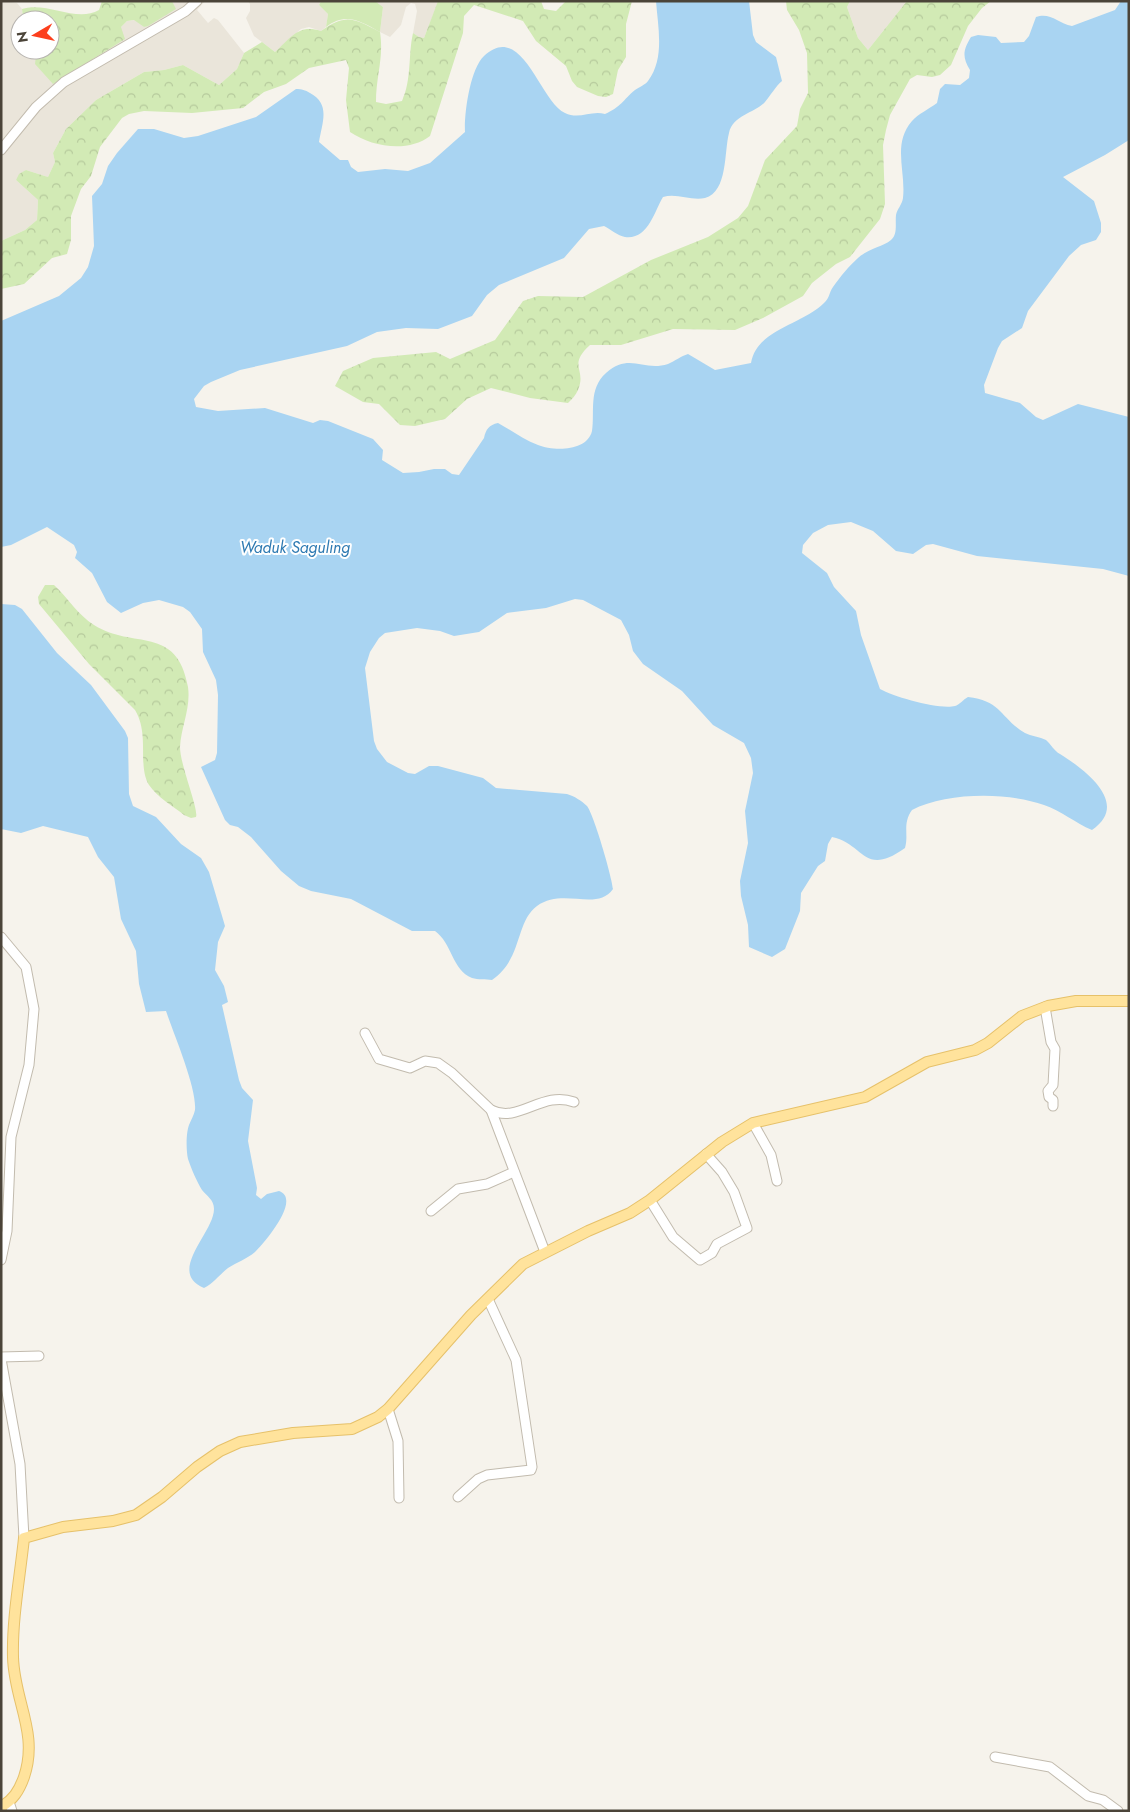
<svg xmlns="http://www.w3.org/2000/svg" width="1130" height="1812" font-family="Jost,sans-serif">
	<defs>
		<pattern id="forest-crowns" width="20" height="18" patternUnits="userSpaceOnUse" patternTransform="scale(1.25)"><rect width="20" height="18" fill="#d2eab5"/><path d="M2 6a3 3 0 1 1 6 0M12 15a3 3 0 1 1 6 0" fill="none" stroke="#b6ca9c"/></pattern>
	</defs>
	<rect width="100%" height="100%" fill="#f6f3ec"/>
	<!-- residential -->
	<g fill="#eae5da">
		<path d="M1,1L17,3L22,9L23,17L33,20H20V50H42L36,56L121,27L127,21L135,20L144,27L175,9L172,1H205L197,10L208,23L214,18L218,20L244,53L237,69L219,85L183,65L164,70L144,72L96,100L66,129L53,153L55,162L48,177L26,170L16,180L38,200L37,220L25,230L1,241Z"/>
		<path d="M248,1H321L319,5L328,14L326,27L321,31L309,27L301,29L275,52L254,36L246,18L250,11V4Z"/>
		<path d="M375,1H436L438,2L424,38L419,37L413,33L417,11L415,4L411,3L406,7L401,25L390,37L380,32L383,7Z"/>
		<path d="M850,1H907L868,50L858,38L847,7Z"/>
	</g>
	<!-- grass -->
	<path fill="#d2eab5" d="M321,1H375L383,7L380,32C360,21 346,12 326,27L328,14L319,5Z"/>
	<!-- forest -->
	<g fill="url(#forest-crowns)">
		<path d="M102,1H172L176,9L148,26L144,27L134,20L127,21L121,27L125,39L53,84L35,64L36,56L42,50H50V20L23,17L22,9C47,1 76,23 99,10Z"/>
		<path d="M438,1H541L544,9L556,11L566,1H632L626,24V57L618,70L613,94L606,97L598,96L577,87L572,81L566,66L536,41L523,21L474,5L464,16L463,33L430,136C408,153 372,147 350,132L346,100L349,68L346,60L309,68L286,84L264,92L243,108L192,113L144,111L129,114L122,118L100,147L91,176L81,189L71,216V240L67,254L52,258L24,284L1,289V241L25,230L37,220L38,200L16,180L19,174L26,170L48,177L55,162L53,153L66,129L96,100L144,72L164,70L183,65L219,85L237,69L244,53L262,42L275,52C292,37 298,24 321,31C346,13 354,18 380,32C384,58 376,76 376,102L386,104L402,101C412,79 408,55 413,33L419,37L424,38Z"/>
		<path d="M786,1H850L847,7L858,38L868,50L907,1H991L982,8L968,26L951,65L940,75L932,77L917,75L910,79L890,115L886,130L883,145L885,204L880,219L850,257L836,264L812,283L803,296L763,318L735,330L673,329L621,345H590C567,366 587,369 578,390C576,395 572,399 568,403L530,398L491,388L467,399L445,419L415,426L400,425L379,404L363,402L335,386L343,371L373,358L436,352L450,359L495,340L523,301L538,296L583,297L651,260L708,237L738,218L748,206L765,160L797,126L800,109L808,93L807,53L799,30L787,10Z"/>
		<path d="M45,585H54C68,598 78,615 94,625C133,650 177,624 188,687C191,708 181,727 180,747C180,765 199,809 196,817L191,818L184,815C173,806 157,797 149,785C137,765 150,735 135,710L89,664L39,604L38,597Z"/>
	</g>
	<!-- water -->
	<g fill="#a9d4f2">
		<path d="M656,1H749L753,35L756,42L776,57L782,81C775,87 771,95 765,102C755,113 733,115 729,133C724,151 728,192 705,198C691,201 677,193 663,197C654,212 648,240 625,237C618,236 610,229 604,226L589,229L564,258L499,285L487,295L472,316L438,329L406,328L377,332L347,346L240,370L211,382L204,386L194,399L196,407L218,411L265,408L313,423L320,420L328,421L373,439L383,450L382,460L403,473L419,472L434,469H445L452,474L459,475L484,438C486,429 489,425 498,423C511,430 524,440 538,445C553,451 587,452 592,431C595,412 588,389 606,373C630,352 643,372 668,364C675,361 681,356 688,354L715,370L751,363C757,329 802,325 824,303C830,298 829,292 833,287C840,277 849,266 858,258C869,248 883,247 891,240C898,234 895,223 896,215C897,209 902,205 903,198C906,171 892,144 912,121C918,114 929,109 937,103L940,89L945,84L960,85L969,78L970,70C962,57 963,50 971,37L978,35L996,37L1001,43L1024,42L1029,36L1036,17C1050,12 1058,23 1072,26L1115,10L1121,1H1129V140L1105,155L1063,177L1094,201L1101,223V232L1096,240L1081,245L1069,256L1028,311L1022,328L1002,341L998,348L984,385L985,393L1020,403L1036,417L1043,420L1078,404L1129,417V576L1103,569L977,556L933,544L926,545L913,554L896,551L873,531L851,522L828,525L813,533L803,545L802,553L827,573L834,587L856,611L861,635L880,689C894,697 940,710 955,706C959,705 964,699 968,697C1002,701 1000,718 1025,733C1031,736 1040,737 1046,740C1051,744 1054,751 1060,754C1087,771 1130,804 1092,830C1075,823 1062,811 1044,805C1009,792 946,792 912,810C902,824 909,834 905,848C863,878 864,843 832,837L828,844L825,861L818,866L801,893L800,911L785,949L772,957L749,947L748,925L741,896L740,881L748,843L745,811L753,773L751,758L744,743L713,725L682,691L643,664L633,651L629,635L621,620L583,600L575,599L546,608L507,613L479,632L454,636L440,631L417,628L385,633L379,638L370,652L365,668L374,741L377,749L387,762L408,773L415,774L429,766H438L483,778L496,788L567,794C574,796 582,801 587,806C594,815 612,877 613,889C597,912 563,887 537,906C515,922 523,959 492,980C486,979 478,980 472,978C452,970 452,943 435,931H412L351,899L311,891L299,886L281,871L251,837L238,827L230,825L225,820L201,767L215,760L217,753L218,695L216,680L203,652L202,629L190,612L183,607L159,600L143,603L121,613L107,602L92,573L75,558L77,552L74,545L47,527L11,545L1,547V321L59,296L81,278L88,267L94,246L92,196L102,184L108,166L117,153L138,129H154L184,138L198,136L256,117L296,89C302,89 305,90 310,93C331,104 322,123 319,142L340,160H348L351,167L358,172L385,169L408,171L430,163L465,132C464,114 470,69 484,56C522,20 540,102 565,113C579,120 591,110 605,114C621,107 623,100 635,90C639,87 645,85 648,81C665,58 658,28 656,1Z"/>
		<path d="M1,604L15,605L22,609L57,653L91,685L125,731L128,738L129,794L133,806L156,817L181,844L201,858L209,872L225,926L218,942L215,970L224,986L228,1002L222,1005L239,1080L242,1088L253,1100L248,1141L257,1188L256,1195L261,1199L267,1194L279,1191C302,1199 264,1243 255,1252C247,1259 237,1262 228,1268C219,1275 214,1283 204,1288C166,1272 214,1233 214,1209C214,1200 207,1196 202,1190C197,1182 191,1168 188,1159C186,1150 186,1133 189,1125C191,1120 194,1115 195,1110C197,1088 174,1035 166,1011L146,1012L139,984L136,951L121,919L114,877L98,857L88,837L43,826L21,833L1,829Z"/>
	</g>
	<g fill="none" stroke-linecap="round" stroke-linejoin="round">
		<!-- minor casing -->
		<g stroke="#c2bbae" stroke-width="11">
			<g id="minor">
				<path d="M1,150L36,107L64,82L186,11L197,1"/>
				<path d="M1,937L26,967L34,1009L29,1065L11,1137L7,1231L1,1260"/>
				<path d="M1045,1007L1051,1042L1055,1049L1053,1085L1048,1091L1049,1097L1053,1100V1106"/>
				<path d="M365,1033L379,1059L410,1068L425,1061L438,1063L452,1073L491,1110L545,1252"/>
				<path d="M491,1110C519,1124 542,1090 574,1102"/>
				<path d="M753,1123L771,1155L777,1181"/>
				<path d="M650,1200L673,1237L700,1260L712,1253L717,1244L747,1228L734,1192L722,1172L706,1154"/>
				<path d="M431,1211L458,1189L487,1184L514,1172"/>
				<path d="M1,1357L39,1356"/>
				<path d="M1,1359L20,1464L24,1538"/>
				<path d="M388,1409L398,1441L399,1498"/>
				<path d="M458,1497L478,1479L487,1475L531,1470L532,1467L516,1360L488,1299"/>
				<path d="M995,1757L1050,1767L1088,1796L1103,1800L1118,1811"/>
				<path d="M9,1802L12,1811"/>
			</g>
		</g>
		<!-- major casing -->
		<g stroke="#e6c16a" stroke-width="12">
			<path id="major" d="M1,1807C13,1800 19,1791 24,1777C39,1733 14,1701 13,1657C12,1618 20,1577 24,1538L63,1527L113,1521L136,1515L162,1497L197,1467L220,1451L240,1442L293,1433L352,1429L378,1417L388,1409L471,1315L523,1264L588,1231L630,1213L650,1200L722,1142L753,1123L865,1097L927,1062L975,1050L988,1043L1022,1016L1048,1006L1076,1001H1129"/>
		</g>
		<!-- minor -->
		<use href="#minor" stroke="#fff" stroke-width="9"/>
		<!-- major -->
		<use href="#major" stroke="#ffe39c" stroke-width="10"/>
	</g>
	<g text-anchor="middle" stroke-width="4" stroke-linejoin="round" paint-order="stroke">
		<!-- water labels -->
		<g font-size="16" font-style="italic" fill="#2e7ab2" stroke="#fff">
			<text x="295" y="553">Waduk Saguling</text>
		</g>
	</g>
	<!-- border -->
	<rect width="1130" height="1812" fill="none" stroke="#4b4439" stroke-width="5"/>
	<!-- north arrow -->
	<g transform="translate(35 35) rotate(261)"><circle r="24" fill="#ffffff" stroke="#b7b4b0"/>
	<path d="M0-4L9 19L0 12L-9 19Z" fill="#fc3f1d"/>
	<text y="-8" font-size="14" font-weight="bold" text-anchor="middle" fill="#4b4439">N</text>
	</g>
</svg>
